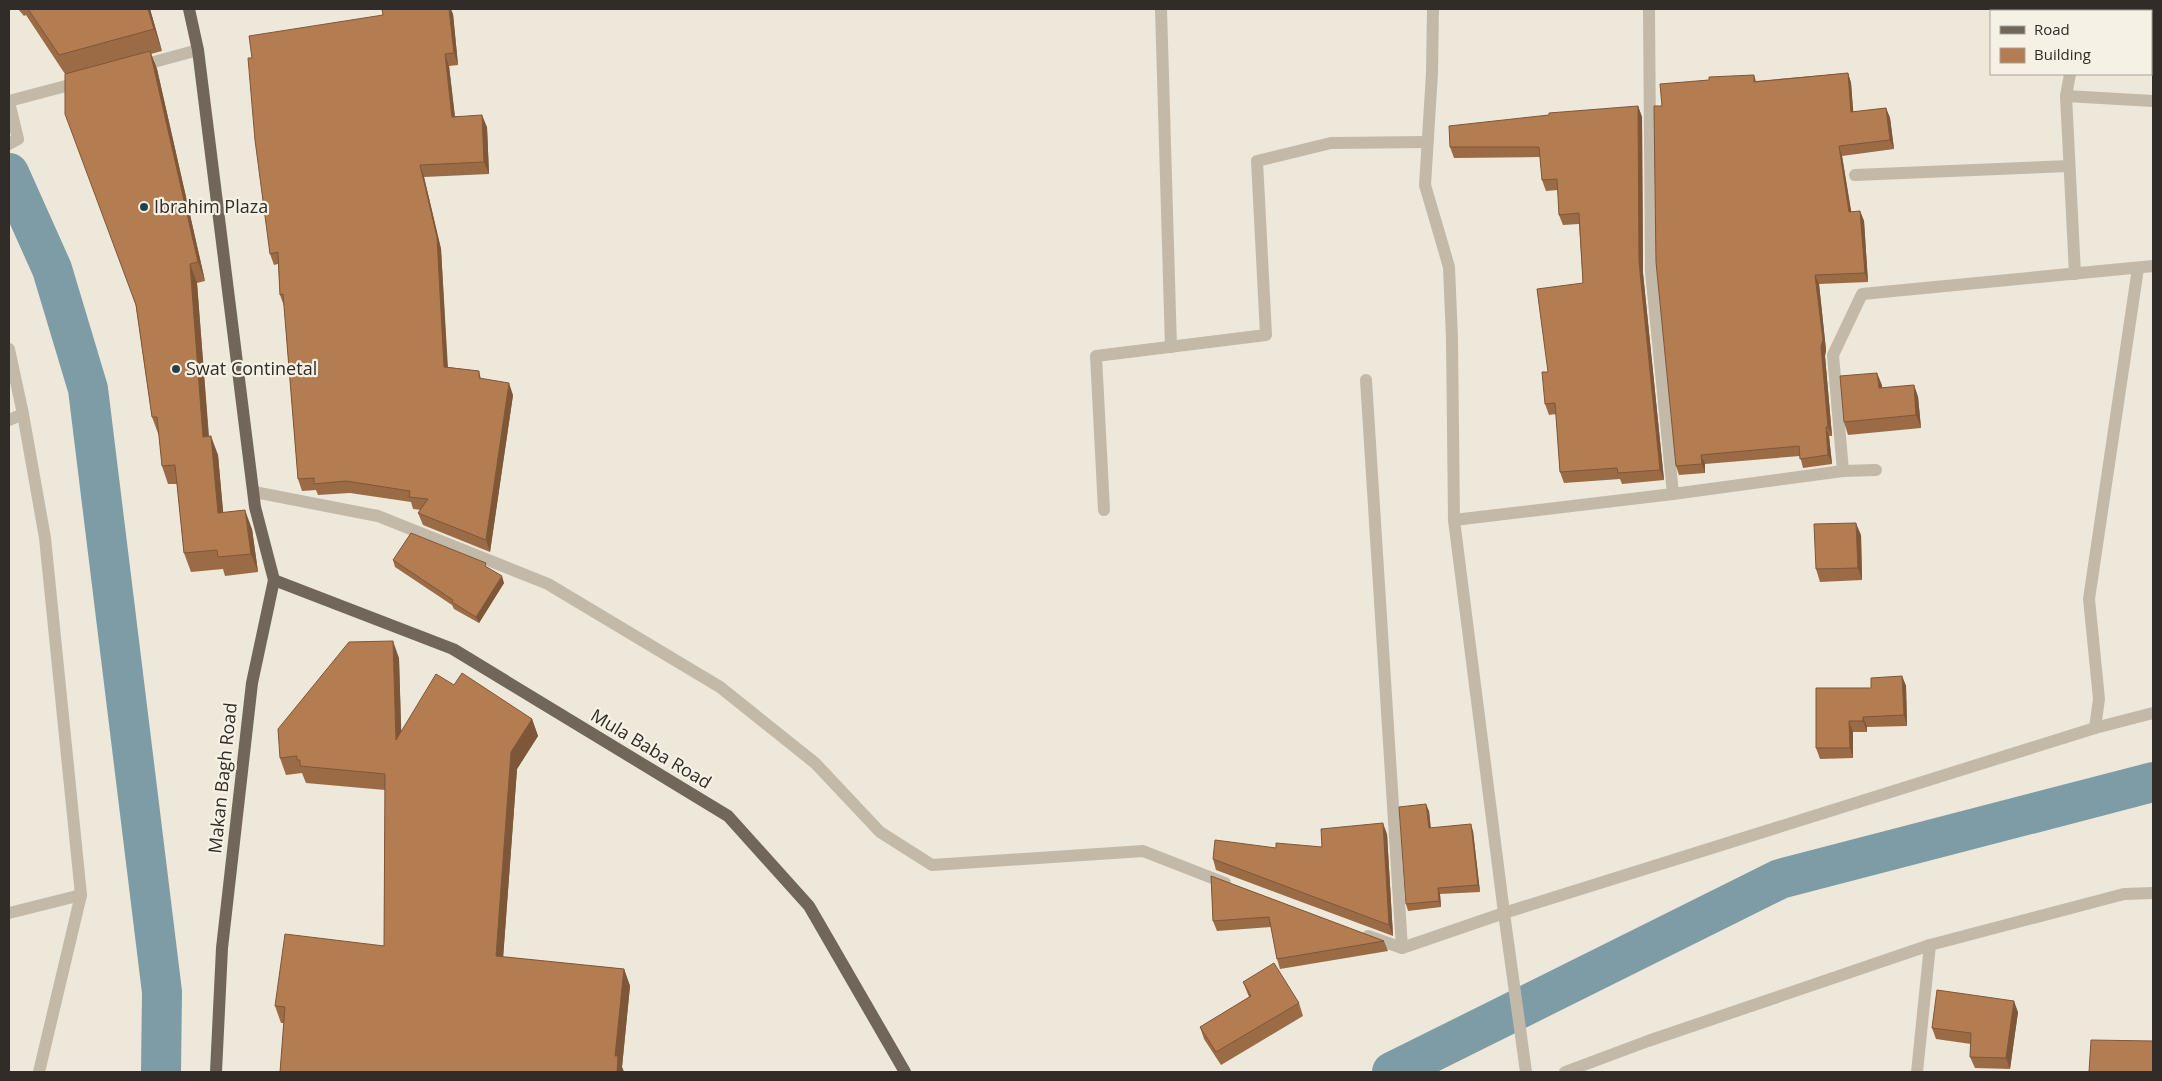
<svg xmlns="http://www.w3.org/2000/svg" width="2162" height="1081" font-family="'Open Sans',sans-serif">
	<rect width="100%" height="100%" fill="#ede8da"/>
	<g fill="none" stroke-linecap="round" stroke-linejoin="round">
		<!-- canal -->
		<g stroke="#7d9ca6" stroke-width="40">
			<path d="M9,173L52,269L88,389L162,992L161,1072"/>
			<path d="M1392,1072L1780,879L2153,782"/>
		</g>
		<!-- minor -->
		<g stroke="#c3b9a8" stroke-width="12">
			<path d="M1161,9L1171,347"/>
			<path d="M1433,9L1432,73L1425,185L1449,267L1452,339L1454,520L1504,913L1526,1072"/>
			<path d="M1649,9L1651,272L1673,494"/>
			<path d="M2081,11L2082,9"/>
			<path d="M139,66L198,50"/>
			<path d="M2070,74L2066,96L2075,274"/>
			<path d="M2066,96L2153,101"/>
			<path d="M9,101L81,82"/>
			<path d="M9,102L18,139L9,144"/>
			<path d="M1855,175L2069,166"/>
			<path d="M9,349L23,414L45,538L81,895L39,1072"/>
			<path d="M1366,380L1402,948"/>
			<path d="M9,420L23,414"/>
			<path d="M1843,471L1833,355L1862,294L2153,266"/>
			<path d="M254,492L378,516L548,584L720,687L815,763L880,832L932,865L1143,851L1225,883"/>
			<path d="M1104,510L1096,356L1266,335L1257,161L1331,143L1427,142"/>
			<path d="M1454,520L1673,494L1843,471L1876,470"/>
			<path d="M2095,728L2099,699L2089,599L2138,268"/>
			<path d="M9,913L81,895"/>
			<path d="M1368,936L1402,948L1504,913L2095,728L2153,713"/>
			<path d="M1565,1072L1648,1041L1930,945L2124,894L2153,893"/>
			<path d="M1917,1072L1930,945"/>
		</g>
		<!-- major -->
		<g stroke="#71665a" stroke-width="12">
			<path d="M189,9L198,50L255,507L274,580L252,683L222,948L216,1072"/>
			<path d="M274,580L453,649L728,816L809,906L905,1072"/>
		</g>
	</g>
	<!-- wall -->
	<g fill="#9b6b46">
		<path d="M18,9H150L162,51L151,54L157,69L205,281L197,283L209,436L218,455L223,513L252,529L258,572L225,576L223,569L191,572L184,553L177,484H168L162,466L159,436L152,417L136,306L65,74L26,15L24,16Z"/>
		<path d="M453,14L458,65L449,66L455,116L487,127L489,174L424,177L441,249L448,367L479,371L481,379L513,395L490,552L423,525L418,513L421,510L413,509L411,502L350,493L318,495L316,490L302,491L298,479L284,306L280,295L278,264L274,265L270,254L252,58L383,15Z"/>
		<path d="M1848,73L1851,83L1853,112L1886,108L1890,118L1894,149L1842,156L1851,212L1860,211L1864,221L1868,282L1819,284L1826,350L1825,356L1832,436H1829L1832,464L1803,468L1800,456L1705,464V473L1679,475L1676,466L1709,80L1754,75L1756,81Z"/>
		<path d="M1638,106L1642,117L1643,273L1664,480L1622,484L1620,479L1564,483L1560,472L1556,414L1549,415L1545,404L1548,372L1583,283L1579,224L1563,225L1559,215L1558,190L1546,191L1542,180L1540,157L1454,158L1450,147Z"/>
		<path d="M1882,385V388L1914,385L1918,397L1921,428L1848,435L1844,422Z"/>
		<path d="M1861,535L1862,580L1820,582L1816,569Z"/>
		<path d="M393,560L487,567L504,583L479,623L454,609L452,605L395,567Z"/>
		<path d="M399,658L401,731L454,685L532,719L538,736L517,769L503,957L624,969L630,986L622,1067L624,1072H280L284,1023H281L275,1006L384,946L385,790L306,783L302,773L286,775L280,758Z"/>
		<path d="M1902,676L1906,686L1907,726L1867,727V732H1853V758L1820,759L1816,748L1871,688Z"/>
		<path d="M1429,811L1431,828L1473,831L1480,892L1440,894L1441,907L1408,911L1406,904Z"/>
		<path d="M1387,834L1393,936L1216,870L1213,859L1276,848L1322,847Z"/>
		<path d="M1211,876L1384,941L1388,951L1280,969L1277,959L1271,927L1217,931L1213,921Z"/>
		<path d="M1243,982L1299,1003L1303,1016L1221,1065L1204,1039L1200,1027L1249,997Z"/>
		<path d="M2018,1012L2010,1069L1975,1068L1970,1057L1971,1044L1936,1039L1932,1028Z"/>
	</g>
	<!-- shaded-wall -->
	<g fill="#7e5739">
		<path d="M148,9H150L162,51L154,29Z"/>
		<path d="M449,9H451L453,14L458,65L454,53Z"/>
		<path d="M150,51L157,69L205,281L198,262Z"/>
		<path d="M445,54L449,66L456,128L452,117Z"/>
		<path d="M1848,73L1851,83L1854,121L1851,112Z"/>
		<path d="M1638,106L1642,117L1643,273L1664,480L1660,470L1639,262Z"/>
		<path d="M1886,108L1890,118L1894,149L1890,140Z"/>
		<path d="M482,115L487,127L489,174L484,162Z"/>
		<path d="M1839,146L1842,156L1853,222L1849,212Z"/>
		<path d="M420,165L424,177L441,249L448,378L444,367Z"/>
		<path d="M1860,211L1864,221L1868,282L1865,273Z"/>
		<path d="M190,264L197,283L210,455L203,437Z"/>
		<path d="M1815,275L1819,284L1826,350L1825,356L1832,436L1828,427Z"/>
		<path d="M1877,373L1882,385L1883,400L1879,388Z"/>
		<path d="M509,383L513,395L490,552L486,540Z"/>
		<path d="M1914,385L1918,397L1921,428L1916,415Z"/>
		<path d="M1826,427L1829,436L1832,464L1828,455Z"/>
		<path d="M211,436L218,455L225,532L218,513Z"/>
		<path d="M1701,455L1705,464V473L1702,464Z"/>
		<path d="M245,510L252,529L258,572L251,554Z"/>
		<path d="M1856,523L1861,535L1862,580L1858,568Z"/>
		<path d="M502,576L504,583L479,623L476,617Z"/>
		<path d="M393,641L399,658L402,756L396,740Z"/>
		<path d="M1902,676L1906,686L1907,726L1904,715Z"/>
		<path d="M1863,717L1867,727V732L1863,721Z"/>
		<path d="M532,719L538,736L517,769L502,973L496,956L511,752Z"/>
		<path d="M1849,721L1853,732V758L1850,748Z"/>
		<path d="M1426,804L1429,811L1431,834L1429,828Z"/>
		<path d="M1383,823L1387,834L1393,936L1389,925Z"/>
		<path d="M1471,824L1473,831L1480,892L1478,885Z"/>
		<path d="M1438,888L1440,894L1441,907L1439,901Z"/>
		<path d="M624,969L630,986L622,1067L624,1072H616L615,1056Z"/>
		<path d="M2014,1001L2018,1012L2010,1069L2006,1058Z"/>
	</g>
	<!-- building -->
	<g fill="#b47c51" stroke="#7e5739">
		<path d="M28,9H148L154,29L59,55Z"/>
		<path d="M382,9H449L454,53L445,54L452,117L482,115L484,162L420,165L437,237L444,367L479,371V378L509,383L486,540L418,513L428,499L409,497L410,491L346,481L314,484V478L298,479L283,294L280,295L278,252L270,254L255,140L248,58H252L249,36L383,15Z"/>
		<path d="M150,51L198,262L190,264L203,437L211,436L218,513L245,510L251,554L218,557L217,550L184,553L175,465L162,466L157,417H152L136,305L65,114V74Z"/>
		<path d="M1848,73L1851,112L1886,108L1890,140L1839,146L1849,212L1860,211L1865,273L1815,275L1823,340L1821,346L1828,427H1826L1828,455L1800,459L1799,446L1701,455L1702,464L1676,466L1656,262L1654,106H1662L1660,84L1709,80V77L1754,75V82Z"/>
		<path d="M1638,106L1639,262L1660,470L1618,473L1617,468L1560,472L1555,403L1545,404L1542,372H1548L1537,289L1583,283L1579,213L1559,215L1557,179L1542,180L1539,147H1450L1449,126L1549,115V113Z"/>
		<path d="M1877,373L1879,388L1914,385L1916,415L1844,422L1840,376Z"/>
		<path d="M1856,523L1858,568L1816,569L1814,524Z"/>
		<path d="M411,533L486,563L485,566L502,576L476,617L452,602L453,600L393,560Z"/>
		<path d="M393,641L396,740L436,674L454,685L462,673L532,719L511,752L496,956L624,969L615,1056H618L617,1072H280L285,1007L275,1006L285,934L384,946L385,774L300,766V760H297V756L280,758L278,729L349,642Z"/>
		<path d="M1902,676L1904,715L1863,717V721H1849L1850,748H1816V688H1871V678Z"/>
		<path d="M1426,804L1429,828L1471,824L1478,885L1438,888L1439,901L1406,904L1399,807Z"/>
		<path d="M1383,823L1389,925L1213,859L1215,840L1276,848V843L1322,847L1321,829Z"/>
		<path d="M1211,876L1384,941L1277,959L1269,917L1213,921Z"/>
		<path d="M1274,963L1299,1003L1216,1052L1200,1027L1251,996L1243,982Z"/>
		<path d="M1937,990L2014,1001L2006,1058L1970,1057L1971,1033L1932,1028Z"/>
		<path d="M2091,1040L2153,1041V1072H2089Z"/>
	</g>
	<!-- markers -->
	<g fill="#22424c" stroke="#f6f1e5" stroke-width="2">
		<circle cx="144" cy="207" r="5"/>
		<circle cx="176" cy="369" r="5"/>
	</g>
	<g text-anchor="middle" stroke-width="4.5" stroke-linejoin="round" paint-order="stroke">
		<!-- poi labels -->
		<g font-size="18" fill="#312c27" stroke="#f6f1e5" text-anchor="start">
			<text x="154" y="213">Ibrahim Plaza</text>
			<text x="186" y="375">Swat Continetal</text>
		</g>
		<!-- street labels -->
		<g font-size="18" fill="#312c27" stroke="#f6f1e5">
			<text transform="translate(651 749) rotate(31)" y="6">Mula Baba Road</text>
			<text transform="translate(223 778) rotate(-84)" y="6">Makan Bagh Road</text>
		</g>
	</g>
	<!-- border -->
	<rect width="2162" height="1081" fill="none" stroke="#312c27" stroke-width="20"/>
	<!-- legend -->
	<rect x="1990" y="10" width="162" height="65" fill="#f6f1e5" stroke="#a7a299"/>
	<rect x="2000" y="26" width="25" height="8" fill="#71665a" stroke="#a7a299"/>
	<text x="2034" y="35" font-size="15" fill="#312c27">Road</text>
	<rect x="2000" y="48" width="25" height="15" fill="#b47c51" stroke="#a7a299"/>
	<text x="2034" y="60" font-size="15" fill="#312c27">Building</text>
</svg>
